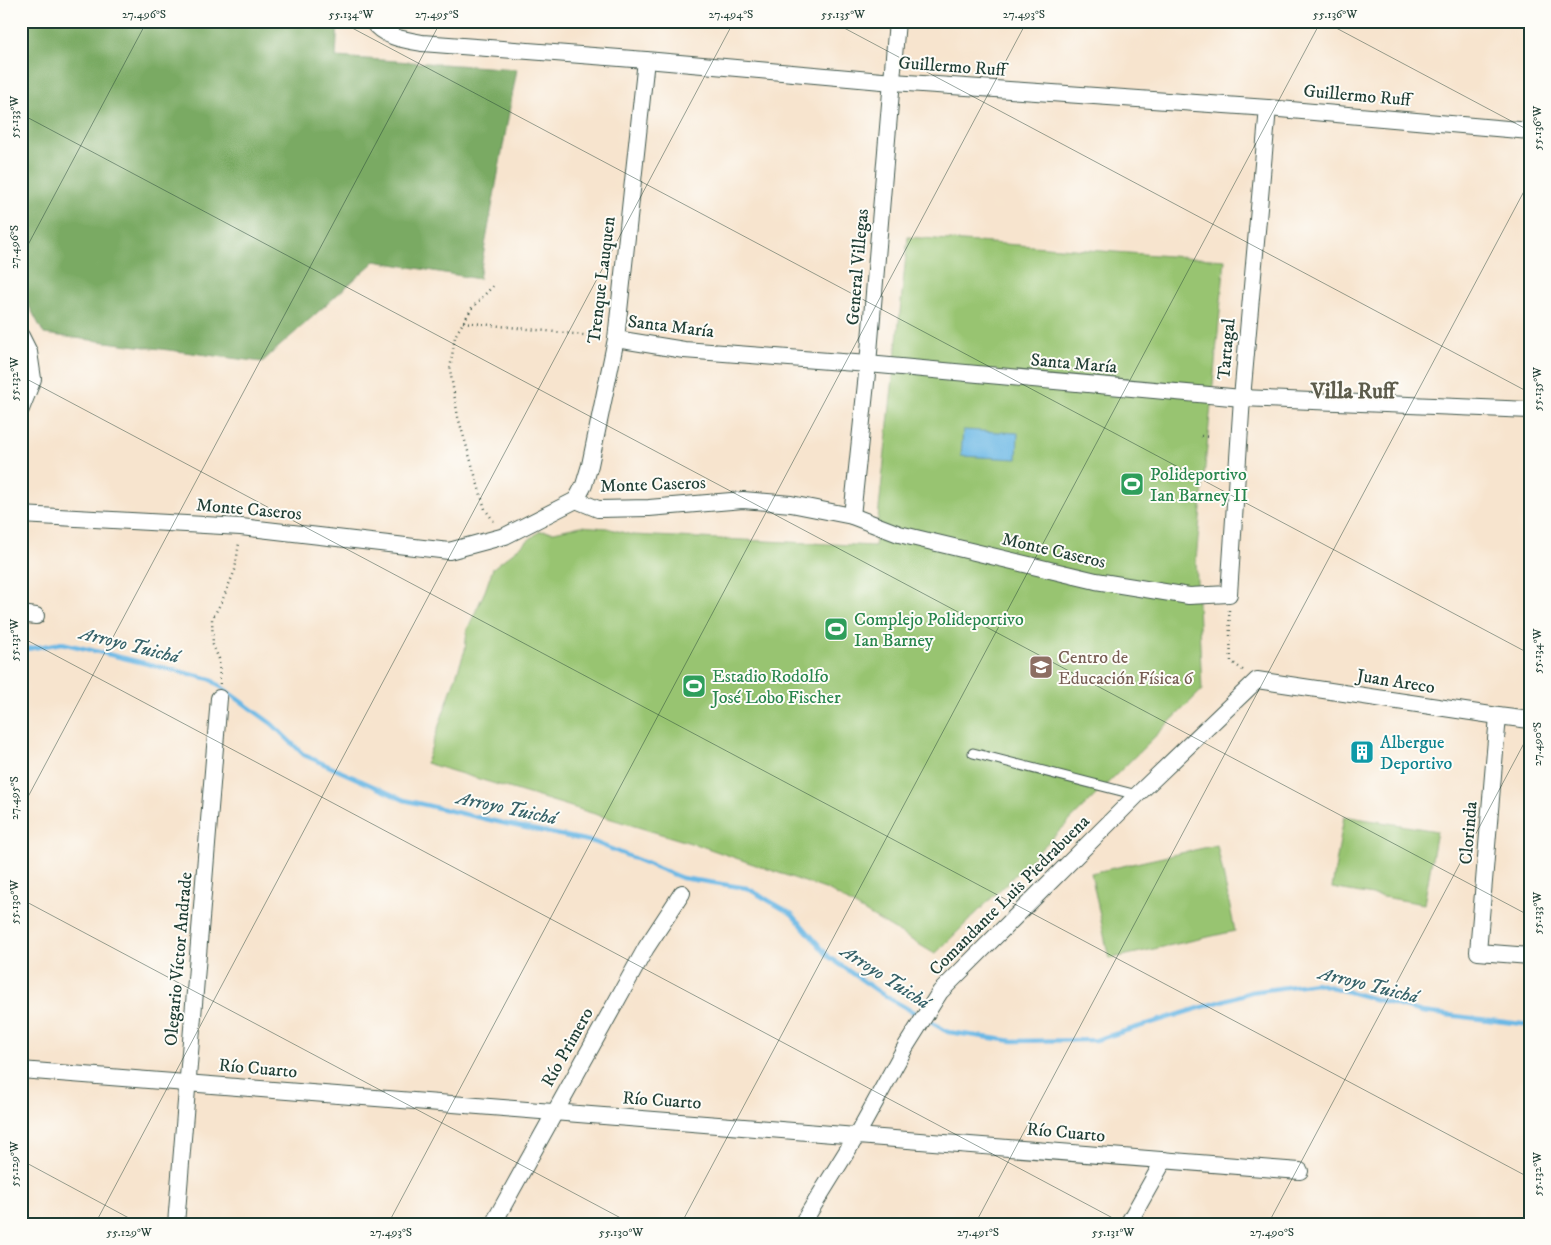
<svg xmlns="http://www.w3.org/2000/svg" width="1551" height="1245" font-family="'IM FELL DW Pica',serif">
	<rect width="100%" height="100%" fill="#fdfcf7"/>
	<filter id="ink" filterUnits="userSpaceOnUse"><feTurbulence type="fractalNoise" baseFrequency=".02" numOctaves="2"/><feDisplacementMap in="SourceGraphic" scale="10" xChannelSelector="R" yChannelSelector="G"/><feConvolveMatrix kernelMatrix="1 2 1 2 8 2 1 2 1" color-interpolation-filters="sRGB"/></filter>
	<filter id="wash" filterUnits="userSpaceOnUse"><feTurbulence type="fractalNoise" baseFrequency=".0096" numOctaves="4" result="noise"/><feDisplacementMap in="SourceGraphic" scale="20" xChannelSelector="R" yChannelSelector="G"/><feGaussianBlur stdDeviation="1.12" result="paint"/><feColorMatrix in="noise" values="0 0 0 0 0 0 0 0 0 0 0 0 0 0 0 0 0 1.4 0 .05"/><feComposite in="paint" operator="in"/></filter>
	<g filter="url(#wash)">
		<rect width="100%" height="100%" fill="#f7e4ce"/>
		<!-- green -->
		<g fill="#98c471" stroke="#5c8052">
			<path d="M908,237L1225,260L1196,560L1202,690L935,954L828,890L704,847L426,763L465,650L467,630L485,591L493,568L540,531L554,532L581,526L607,528L632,535L875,546Z"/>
			<path d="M1344,816L1437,831L1424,904L1332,888Z"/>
			<path d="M1217,845L1235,931L1109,959L1091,873Z"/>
		</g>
		<!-- forest -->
		<path fill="#7aaa63" stroke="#4c744c" d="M21,21H338L336,57L517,69L479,279L375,261L262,362L44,334L21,291Z"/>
		<!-- water -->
		<path fill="#6bb8e5" stroke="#457a8c" d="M963,430L1018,433L1017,459L961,456Z"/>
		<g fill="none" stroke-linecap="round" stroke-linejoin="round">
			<!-- stream -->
			<path stroke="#6bb8e5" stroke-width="4.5" d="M21,650L62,643L210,679L272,724L304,755L404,800L507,824L594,842L682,878L747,888L792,914L829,957L882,994L948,1032L1013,1041L1096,1040L1251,992L1316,983L1422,1012L1530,1025"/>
		</g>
	</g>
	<g filter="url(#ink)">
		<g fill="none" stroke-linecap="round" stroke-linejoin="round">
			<!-- service casing -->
			<g stroke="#3f564b" stroke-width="11">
				<path id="service" d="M973,753L1137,795"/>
			</g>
			<!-- minor casing -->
			<g stroke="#3f564b" stroke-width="18">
				<g id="minor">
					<path d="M372,21C383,37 404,40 422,43L646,60L893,82L1268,108L1530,131"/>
					<path d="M21,336L29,352L33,379L21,409"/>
					<path d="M616,339L684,350L868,364L1242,398L1530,410"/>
					<path d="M576,500L584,485L590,465L616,339L646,60"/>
					<path d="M21,515L241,527L449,551L505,536L576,500L598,509L649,508L743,500L791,504L852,516L899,534L1096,581L1189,596L1229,594L1242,398L1268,108"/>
					<path d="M852,516L868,364L897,21"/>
					<path d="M21,614L36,616"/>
					<path d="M1498,716L1478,952L1530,956"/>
					<path d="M21,1070L1300,1171"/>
					<path d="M176,1224L219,698"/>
					<path d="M493,1224L646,948L682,893"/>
					<path d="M802,1224L857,1135L906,1046L940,992L1137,795L1257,680L1498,716L1530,720"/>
					<path d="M1128,1224L1164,1160"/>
				</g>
			</g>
			<!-- path -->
			<g stroke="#3f564b" stroke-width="2.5" stroke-dasharray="1 4" stroke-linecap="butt">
				<path d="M493,286L472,308L455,336L450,370L458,417L485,509L495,523"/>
				<path d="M463,322L602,337"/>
				<path d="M1201,436L1210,437"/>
				<path d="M1229,610L1231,661L1244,671"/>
				<path d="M220,684L219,659L213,645L212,619L222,601L235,570L239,543"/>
			</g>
			<!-- service -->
			<use href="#service" stroke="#fff" stroke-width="9"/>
			<!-- minor -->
			<use href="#minor" stroke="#fff" stroke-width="16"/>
		</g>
	</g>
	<!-- ticks -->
	<path fill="none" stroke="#1f3d34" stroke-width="1" stroke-opacity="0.45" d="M339,21L1530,654M831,21L1530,393M1323,21L1530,131M21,114L1530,916M21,258L147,21M21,376L1530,1178M21,637L1124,1224M21,810L441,21M21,899L632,1224M21,1160L140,1224M95,1224L734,21M388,1224L1027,21M681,1224L1321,21M975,1224L1530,180M1268,1224L1530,732"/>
	<!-- icons -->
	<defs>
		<g id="stadium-square" transform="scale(1.25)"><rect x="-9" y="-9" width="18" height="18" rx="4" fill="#2e9e5b" stroke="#fdfcf7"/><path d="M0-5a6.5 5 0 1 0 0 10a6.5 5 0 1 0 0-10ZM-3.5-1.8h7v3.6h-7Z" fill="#fff"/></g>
		<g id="school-square" transform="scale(1.25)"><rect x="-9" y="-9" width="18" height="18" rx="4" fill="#8d6e63" stroke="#fdfcf7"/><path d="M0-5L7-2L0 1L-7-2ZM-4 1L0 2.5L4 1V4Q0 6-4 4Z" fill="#fff"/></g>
		<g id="building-square" transform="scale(1.25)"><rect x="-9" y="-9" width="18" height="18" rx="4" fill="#0f9aa8" stroke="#fdfcf7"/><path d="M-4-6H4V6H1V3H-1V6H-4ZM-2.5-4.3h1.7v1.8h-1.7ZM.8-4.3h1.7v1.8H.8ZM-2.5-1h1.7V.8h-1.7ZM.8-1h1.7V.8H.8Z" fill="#fff"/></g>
	</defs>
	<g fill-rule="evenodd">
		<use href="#stadium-square" x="1132" y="484"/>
		<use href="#stadium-square" x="836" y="629"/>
		<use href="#school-square" x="1041" y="667"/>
		<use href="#stadium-square" x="694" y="686"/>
		<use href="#building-square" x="1362" y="752"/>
	</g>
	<g text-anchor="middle" stroke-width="4" stroke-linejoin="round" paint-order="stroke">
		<!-- street labels -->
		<g font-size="18" fill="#1f3d34" stroke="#fdfcf7">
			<text transform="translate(952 66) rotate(4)" y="6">Guillermo Ruff</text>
			<text transform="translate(1357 95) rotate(5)" y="6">Guillermo Ruff</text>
			<text transform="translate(857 267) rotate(-85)" y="6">General Villegas</text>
			<text transform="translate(601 280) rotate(-83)" y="6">Trenque Lauquen</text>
			<text transform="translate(671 326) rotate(7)" y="6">Santa María</text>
			<text transform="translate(1226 349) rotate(-85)" y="6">Tartagal</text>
			<text transform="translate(1074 363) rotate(5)" y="6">Santa María</text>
			<text transform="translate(653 484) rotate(-2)" y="6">Monte Caseros</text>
			<text transform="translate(249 509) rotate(5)" y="6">Monte Caseros</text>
			<text transform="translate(1054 550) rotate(13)" y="6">Monte Caseros</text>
			<text transform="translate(1396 681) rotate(9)" y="6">Juan Areco</text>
			<text transform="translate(1468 833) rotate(-85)" y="6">Clorinda</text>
			<text transform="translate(1009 895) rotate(-45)" y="6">Comandante Luis Piedrabuena</text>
			<text transform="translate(178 959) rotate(-85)" y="6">Olegario Víctor Andrade</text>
			<text transform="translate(567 1047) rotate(-61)" y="6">Río Primero</text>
			<text transform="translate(258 1068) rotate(5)" y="6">Río Cuarto</text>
			<text transform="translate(662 1100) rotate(4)" y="6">Río Cuarto</text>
			<text transform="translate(1066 1132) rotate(5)" y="6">Río Cuarto</text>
		</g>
		<!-- leisure labels -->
		<g font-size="18" fill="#27864d" stroke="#fdfcf7" text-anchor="start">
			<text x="1150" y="480">Polideportivo<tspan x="1150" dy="21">Ian Barney II</tspan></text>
			<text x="854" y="625">Complejo Polideportivo<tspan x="854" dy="21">Ian Barney</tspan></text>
			<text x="712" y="682">Estadio Rodolfo<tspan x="712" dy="21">José Lobo Fischer</tspan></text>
		</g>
		<!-- education labels -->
		<g font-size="18" fill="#785e54" stroke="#fdfcf7" text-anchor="start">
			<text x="1058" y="663">Centro de<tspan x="1058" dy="21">Educación Física 6</tspan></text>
		</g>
		<!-- culture labels -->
		<g font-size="18" fill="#0d838f" stroke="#fdfcf7" text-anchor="start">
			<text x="1380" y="748">Albergue<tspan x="1380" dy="21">Deportivo</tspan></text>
		</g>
		<!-- water labels -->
		<g font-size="19" font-style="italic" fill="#366269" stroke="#fdfcf7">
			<text transform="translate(130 644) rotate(14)" y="7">Arroyo Tuichá</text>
			<text transform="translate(507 807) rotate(12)" y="7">Arroyo Tuichá</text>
			<text transform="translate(886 976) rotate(33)" y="7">Arroyo Tuichá</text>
			<text transform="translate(1369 984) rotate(14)" y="7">Arroyo Tuichá</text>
		</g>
		<!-- district labels -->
		<g font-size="22" font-weight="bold" fill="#5d5c4c" stroke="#fdfcf7">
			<text x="1353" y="398">Villa Ruff</text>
		</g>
	</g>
	<!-- margin -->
	<rect width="1551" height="1245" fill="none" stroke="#fdfcf7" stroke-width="55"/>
	<rect x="28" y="28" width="1496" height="1190" fill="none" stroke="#1f3d34" stroke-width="2"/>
	<g font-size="12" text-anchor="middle" fill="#1f3d34">
		<text x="144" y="18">27.496°S</text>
		<text x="351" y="18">55.134°W</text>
		<text x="437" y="18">27.495°S</text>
		<text x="731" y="18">27.494°S</text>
		<text x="843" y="18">55.135°W</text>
		<text x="1024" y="18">27.493°S</text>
		<text x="1335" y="18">55.136°W</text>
		<text transform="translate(14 117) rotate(-90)" y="4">55.133°W</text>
		<text transform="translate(1537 128) rotate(-90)" y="4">55.136°W</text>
		<text transform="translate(14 247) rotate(-90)" y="4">27.496°S</text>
		<text transform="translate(14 379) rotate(-90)" y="4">55.132°W</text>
		<text transform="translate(1537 389) rotate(-90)" y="4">55.135°W</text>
		<text transform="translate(14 640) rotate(-90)" y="4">55.131°W</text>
		<text transform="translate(1537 651) rotate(-90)" y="4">55.134°W</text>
		<text transform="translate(1537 744) rotate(-90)" y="4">27.490°S</text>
		<text transform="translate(14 798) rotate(-90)" y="4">27.495°S</text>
		<text transform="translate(14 902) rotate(-90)" y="4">55.130°W</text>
		<text transform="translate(1537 913) rotate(-90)" y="4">55.133°W</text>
		<text transform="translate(14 1164) rotate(-90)" y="4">55.129°W</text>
		<text transform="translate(1537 1174) rotate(-90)" y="4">55.132°W</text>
		<text x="129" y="1236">55.129°W</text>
		<text x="391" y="1236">27.493°S</text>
		<text x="621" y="1236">55.130°W</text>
		<text x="978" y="1236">27.491°S</text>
		<text x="1113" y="1236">55.131°W</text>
		<text x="1272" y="1236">27.490°S</text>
	</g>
</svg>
